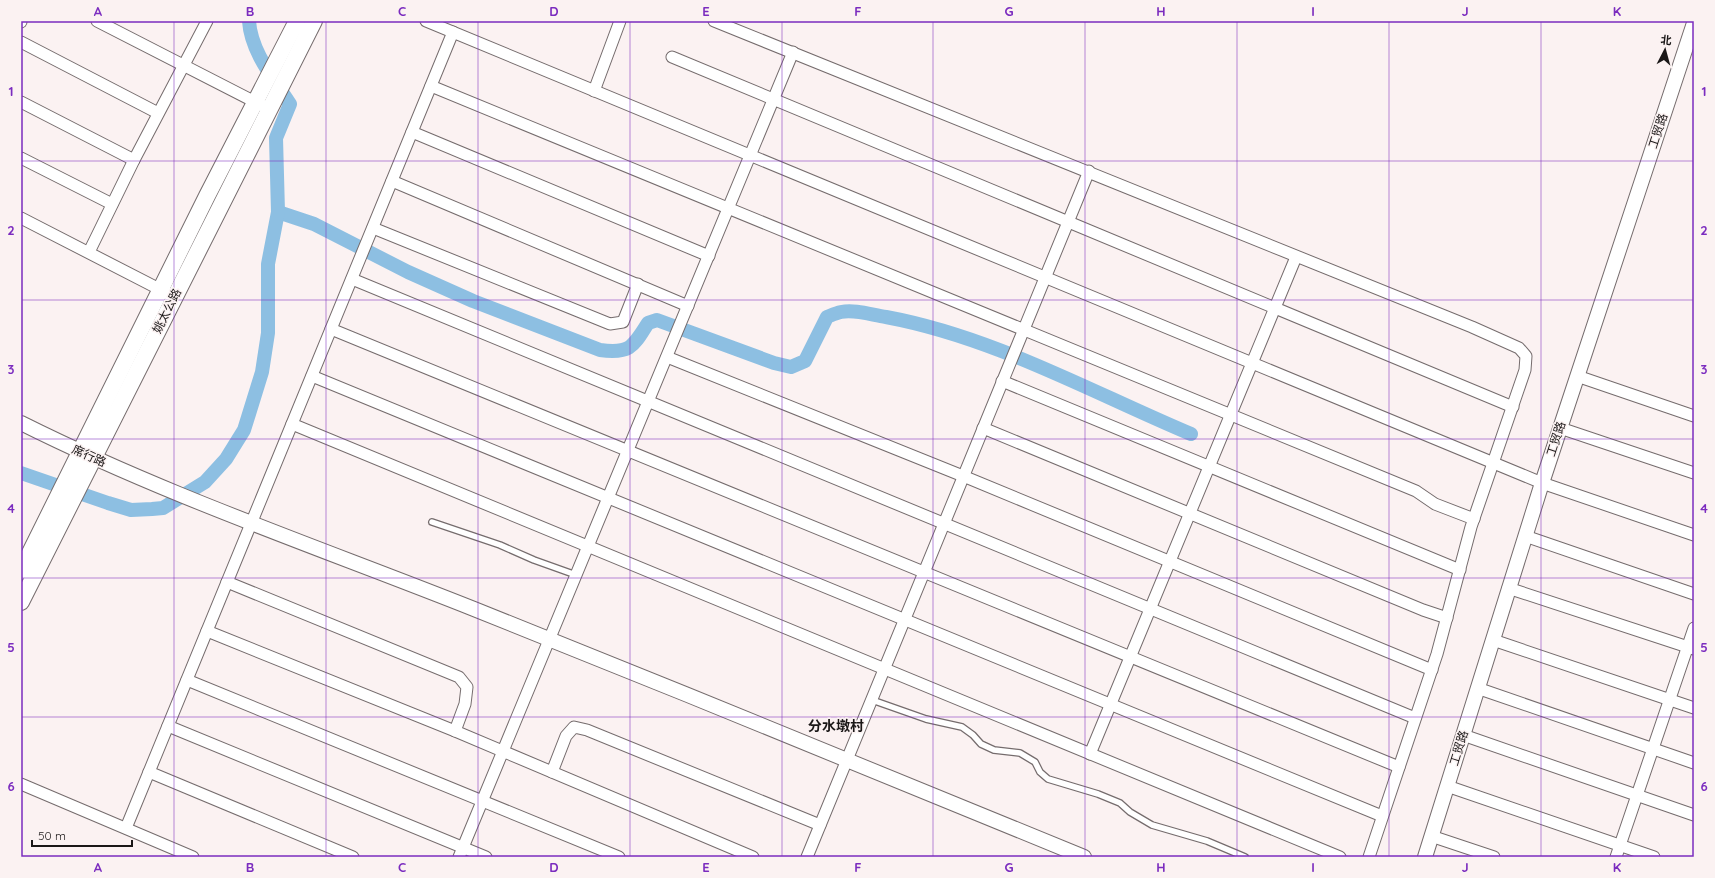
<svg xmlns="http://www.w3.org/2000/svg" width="1715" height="878" font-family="Quicksand,'Noto Sans SC',sans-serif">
	<rect width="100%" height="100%" fill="#fbf2f2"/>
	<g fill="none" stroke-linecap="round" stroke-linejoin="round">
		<!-- canal -->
		<g stroke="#8dbfe2" stroke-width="14">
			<path d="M278,212L314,224L408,272L473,301L600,350C630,354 633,347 648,323L657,320L774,363L791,367L805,361L827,317C832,315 836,313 841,312C855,309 872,315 886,317C994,337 1091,392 1191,434"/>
			<path d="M21,473L108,503L131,510L152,509L163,508L205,482L226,459L244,430L262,372L268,333V264L278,212L276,138L290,104C274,79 251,52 249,21"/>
		</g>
		<!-- service casing -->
		<g stroke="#756c6d" stroke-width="8">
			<g id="service">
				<path d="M432,522L500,545L534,560L576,575"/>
				<path d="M872,700L926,719L962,727L973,735L981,744L994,750L1020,753L1035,762L1040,772L1048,779L1098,794L1120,803L1130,812L1152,825L1207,841L1245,857"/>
			</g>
		</g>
		<!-- minor casing -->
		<g stroke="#756c6d" stroke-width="13">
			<g id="minor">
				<path d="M97,21L261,105"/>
				<path d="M426,21L1542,483L1694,535"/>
				<path d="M714,21L1472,327L1519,348L1526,356L1525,370L1471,527L1437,654L1369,857"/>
				<path d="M21,22V21"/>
				<path d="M21,42L158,113"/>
				<path d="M672,57L1513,407"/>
				<path d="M431,86L1416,491L1435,504L1474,519"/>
				<path d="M594,91L620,21"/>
				<path d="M21,102L134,160"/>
				<path d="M412,132L709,256"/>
				<path d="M21,158L112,204"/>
				<path d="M392,181L688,306"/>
				<path d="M21,218L167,293"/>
				<path d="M373,228L610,324L623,322L638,284"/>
				<path d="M89,252L134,160L207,21"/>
				<path d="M352,279L1415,718"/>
				<path d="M331,329L1399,767"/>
				<path d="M667,357L963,476L1432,670"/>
				<path d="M312,376L1382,816"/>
				<path d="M1577,376L1694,416"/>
				<path d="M1002,381L1460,570"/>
				<path d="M292,424L1340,857"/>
				<path d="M983,428L1423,610L1447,618"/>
				<path d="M1560,428L1694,473"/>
				<path d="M1525,536L1694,594"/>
				<path d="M227,582L459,677L467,687L465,704L455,731"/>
				<path d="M1508,588L1694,649"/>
				<path d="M207,631L455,731L753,857"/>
				<path d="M1493,640L1694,708"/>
				<path d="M187,680L619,857"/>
				<path d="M1477,688L1694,763"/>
				<path d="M168,726L486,857"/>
				<path d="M1463,735L1694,815"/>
				<path d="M1090,754L1296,257"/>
				<path d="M149,772L353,857"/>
				<path d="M552,772L566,736L574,727L587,730L820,825"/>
				<path d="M21,784L193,857"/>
				<path d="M1447,786L1654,857"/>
				<path d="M126,828L453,32"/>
				<path d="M1431,836L1494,857"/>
				<path d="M459,857L793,52"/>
				<path d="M807,857L1089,171"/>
				<path d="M1616,857L1694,628"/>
			</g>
		</g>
		<!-- tertiary casing -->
		<g stroke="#756c6d" stroke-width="16">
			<g id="tertiary">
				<path d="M21,423C167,496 323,549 474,609C678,690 881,774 1084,857"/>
				<path d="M1425,857L1542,483L1694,23"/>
			</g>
		</g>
		<!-- secondary casing -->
		<g stroke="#756c6d" stroke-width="18">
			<g id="secondary">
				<path d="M21,571L207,196L297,21"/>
				<path d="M21,602L314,21"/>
			</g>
		</g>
		<!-- service -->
		<use href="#service" stroke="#fff" stroke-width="5.5"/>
		<!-- minor -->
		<use href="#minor" stroke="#fff" stroke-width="11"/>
		<!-- tertiary -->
		<use href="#tertiary" stroke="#fff" stroke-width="14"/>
		<!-- secondary -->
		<use href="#secondary" stroke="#fff" stroke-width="16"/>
	</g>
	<!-- grid -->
	<path fill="none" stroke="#7b2cbf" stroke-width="1" stroke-opacity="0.55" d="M174,21V857M326,21V857M478,21V857M630,21V857M782,21V857M933,21V857M1085,21V857M1237,21V857M1389,21V857M1541,21V857M21,161H1694M21,300H1694M21,439H1694M21,578H1694M21,717H1694"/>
	<g text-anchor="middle" stroke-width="3" stroke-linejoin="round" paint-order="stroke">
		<!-- street labels -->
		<g font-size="12" fill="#1a1717" stroke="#fbf2f2">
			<text transform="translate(1658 131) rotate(-72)" y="4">工贸路</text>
			<text transform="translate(167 311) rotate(-63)" y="4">姚太公路</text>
			<text transform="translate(1556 439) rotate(-72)" y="4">工贸路</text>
			<text transform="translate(89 456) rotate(24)" y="4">席行路</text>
			<text transform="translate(1459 748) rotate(-73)" y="4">工贸路</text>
		</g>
		<!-- quarter labels -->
		<g font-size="14" font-weight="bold" fill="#1a1717" stroke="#fbf2f2">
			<text x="836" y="731">分水墩村</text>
		</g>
	</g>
	<!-- border -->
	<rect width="1715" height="878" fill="none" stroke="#fbf2f2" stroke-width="44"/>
	<!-- north arrow -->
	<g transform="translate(1665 50) rotate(6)" stroke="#fbf2f2" stroke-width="3" paint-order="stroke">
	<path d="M0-3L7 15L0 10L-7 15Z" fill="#1a1717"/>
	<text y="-6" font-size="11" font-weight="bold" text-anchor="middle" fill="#1a1717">北</text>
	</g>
	<!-- scale -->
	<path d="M32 840v6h100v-6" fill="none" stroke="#1a1717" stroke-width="2"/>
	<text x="38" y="840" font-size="12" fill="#1a1717" stroke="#fbf2f2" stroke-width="3" paint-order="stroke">50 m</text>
	<rect x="22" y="22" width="1671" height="834" fill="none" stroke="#7b2cbf" stroke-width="1.5"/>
	<g font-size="13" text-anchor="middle" font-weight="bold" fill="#7b2cbf">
		<text x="98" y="16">A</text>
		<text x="250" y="16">B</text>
		<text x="402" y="16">C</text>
		<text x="554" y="16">D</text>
		<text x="706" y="16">E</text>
		<text x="858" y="16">F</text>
		<text x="1009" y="16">G</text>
		<text x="1161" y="16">H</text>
		<text x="1313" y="16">I</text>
		<text x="1465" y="16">J</text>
		<text x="1617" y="16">K</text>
		<text x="11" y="96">1</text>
		<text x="1704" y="96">1</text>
		<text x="11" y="235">2</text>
		<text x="1704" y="235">2</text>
		<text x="11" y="374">3</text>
		<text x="1704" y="374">3</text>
		<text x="11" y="513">4</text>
		<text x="1704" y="513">4</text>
		<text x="11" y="652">5</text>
		<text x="1704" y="652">5</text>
		<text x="11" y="791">6</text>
		<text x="1704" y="791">6</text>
		<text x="98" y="872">A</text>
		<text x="250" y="872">B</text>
		<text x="402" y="872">C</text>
		<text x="554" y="872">D</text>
		<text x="706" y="872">E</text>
		<text x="858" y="872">F</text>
		<text x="1009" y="872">G</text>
		<text x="1161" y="872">H</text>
		<text x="1313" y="872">I</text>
		<text x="1465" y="872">J</text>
		<text x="1617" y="872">K</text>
	</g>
</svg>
